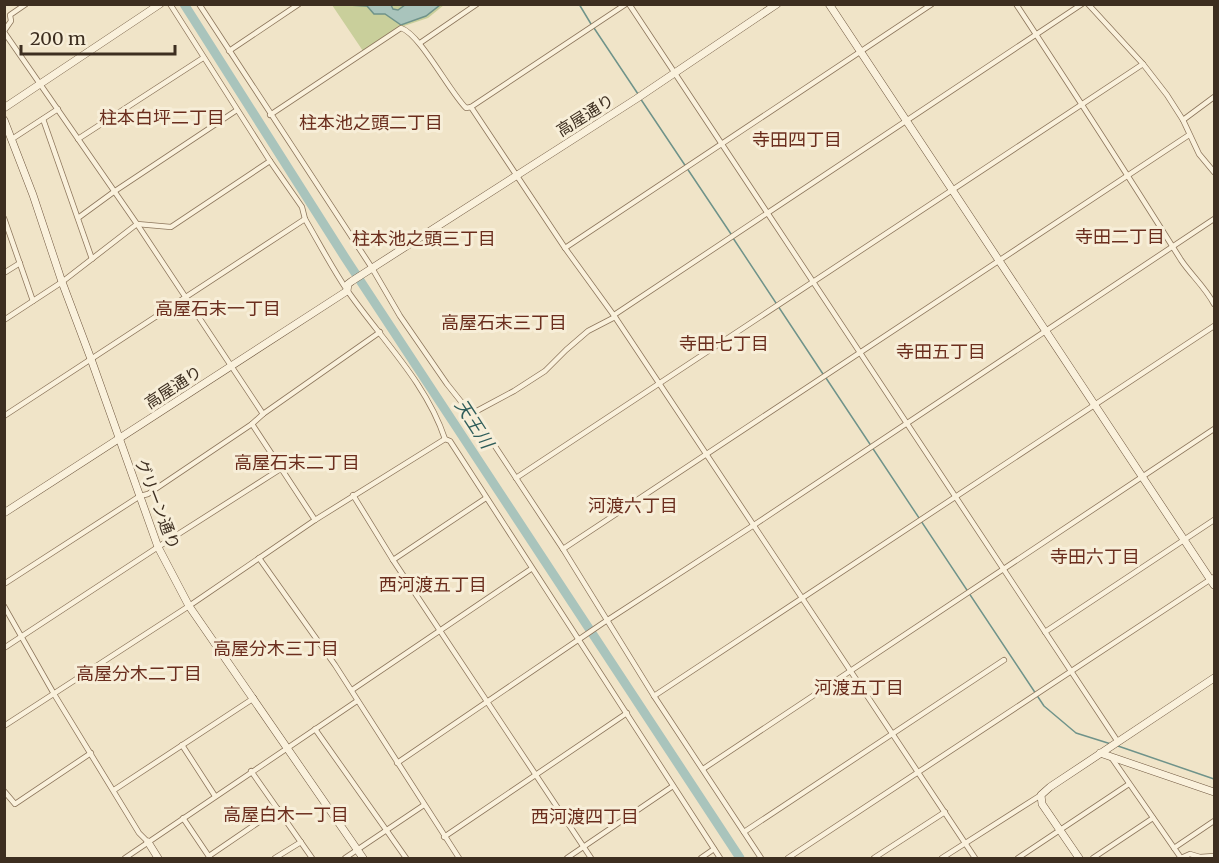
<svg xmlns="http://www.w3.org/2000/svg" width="1219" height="863" font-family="Merriweather,'Noto Sans JP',serif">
	<rect width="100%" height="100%" fill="#f0e4c8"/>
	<!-- green -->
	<path fill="#c9cf9b" d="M332,5H444L428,18L398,28L363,51Z"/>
	<!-- water -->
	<path fill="#a9c4bc" stroke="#6f938a" stroke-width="1.5" d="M347,5H391L393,9L398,10L405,5H440L426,16L401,25L385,14H374L367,6Z"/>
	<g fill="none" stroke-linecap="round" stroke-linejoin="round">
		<!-- stream -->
		<g stroke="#6f938a" stroke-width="1.5">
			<path d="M579,4L591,24"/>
			<path d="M594,28L638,94"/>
			<path d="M640,98L731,234"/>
			<path d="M733,238L823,374"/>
			<path d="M826,378L1044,706L1076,733L1111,744"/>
			<path d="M1118,746L1214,779"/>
		</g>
		<!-- river -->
		<path stroke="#a9c4bc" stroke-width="9" d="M184,4L344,256L740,858"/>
		<!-- street casing -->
		<g stroke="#8d765c" stroke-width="6">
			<g id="street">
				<path d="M170,4L270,161L302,207L305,219C319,243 332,268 347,290C381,339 426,382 445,439L450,441L720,858"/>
				<path d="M199,4L372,268L400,316L447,384L467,409L473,413L563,549L654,696L761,858"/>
				<path d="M629,4L1118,742"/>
				<path d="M1016,4C1072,89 1127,174 1181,260C1191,275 1205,287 1214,304"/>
				<path d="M1088,4L1143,64L1167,95L1183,120L1199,154L1214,172"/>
				<path d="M4,31L11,21L10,15L26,4"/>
				<path d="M4,32L137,224L263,414"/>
				<path d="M420,43L477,4"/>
				<path d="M229,51L299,4"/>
				<path d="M471,107L626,4"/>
				<path d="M270,115L401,28C420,34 449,91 466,108L471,107L565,248L615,317L975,858"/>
				<path d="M43,119L92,259"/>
				<path d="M1183,120L1214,97"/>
				<path d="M12,139L58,109"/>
				<path d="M78,139L203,58"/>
				<path d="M4,218L33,301"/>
				<path d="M78,218L115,191L237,110"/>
				<path d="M565,248L932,4"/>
				<path d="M4,273L20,263"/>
				<path d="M614,315L1082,4"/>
				<path d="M4,320L62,282L137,224L171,227L270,161"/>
				<path d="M473,413L514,391L545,371L566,350L588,331L615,317"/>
				<path d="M4,416L305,219"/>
				<path d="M252,424L315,520"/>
				<path d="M516,478L1143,64"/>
				<path d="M353,495L393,560L591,858"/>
				<path d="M563,549L1189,135"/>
				<path d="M259,558L335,665L459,858"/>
				<path d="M393,560L486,498"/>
				<path d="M4,584L140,496L148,494L252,424L263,414L380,332"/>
				<path d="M4,606L54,694L139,833L148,842"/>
				<path d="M1045,632L1214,520"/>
				<path d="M4,648L158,547L282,468"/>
				<path d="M352,690L531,569"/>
				<path d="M654,696L1214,326"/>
				<path d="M4,726L189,606L315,520L445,439"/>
				<path d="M315,729L406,858"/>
				<path d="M182,745L215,796"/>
				<path d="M1111,757L1181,858"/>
				<path d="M397,763L603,623L754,525L1214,219"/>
				<path d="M703,769L1214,429"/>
				<path d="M251,771L312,858"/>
				<path d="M114,790L254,698"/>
				<path d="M4,791L15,804L91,753"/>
				<path d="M183,818L210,858"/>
				<path d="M744,832L1004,660"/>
				<path d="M444,837L627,713"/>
				<path d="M1174,848L1214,821"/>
				<path d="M209,856L278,809"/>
				<path d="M125,858L357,701"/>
				<path d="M275,858L301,842"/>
				<path d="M345,858L424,805"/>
				<path d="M567,858L673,786"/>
				<path d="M701,858L714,849"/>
				<path d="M788,858L1214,577"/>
				<path d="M874,858L945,812"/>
				<path d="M942,858L1041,795"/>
				<path d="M1018,858L1129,784"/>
				<path d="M1093,858L1153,818"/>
				<path d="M1181,858L1190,854L1200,857L1214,856"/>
			</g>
		</g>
		<!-- secondary casing -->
		<g stroke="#6f573f" stroke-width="8">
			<g id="secondary">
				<path d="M829,4L1214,585"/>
				<path d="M4,108L160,4"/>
				<path d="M4,120L33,195L62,282L91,359L158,547L189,606L363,858"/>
				<path d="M4,513L347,291L348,284L352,281L636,99L777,4"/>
				<path d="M1100,753L1214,792"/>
				<path d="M148,842L158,858"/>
				<path d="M1079,858L1042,804L1041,795L1050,787L1214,678"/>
			</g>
		</g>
		<!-- street -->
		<use href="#street" stroke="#faf1dc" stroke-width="4.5"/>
		<!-- secondary -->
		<use href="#secondary" stroke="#faf1dc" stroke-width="7"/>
	</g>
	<g text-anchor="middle" stroke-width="6" stroke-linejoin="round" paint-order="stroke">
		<!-- street labels -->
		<g font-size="16" fill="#3d2e20" stroke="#f7eed8">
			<text transform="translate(585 115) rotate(-32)" y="6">高屋通り</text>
			<text transform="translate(173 387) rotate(-33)" y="6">高屋通り</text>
			<text transform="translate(158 504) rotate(69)" y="6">グリーン通り</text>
		</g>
		<!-- neighbourhood labels -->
		<g font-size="18" fill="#6b2e1e" stroke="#f7eed8">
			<text x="162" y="124">柱本白坪二丁目</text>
			<text x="371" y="129">柱本池之頭二丁目</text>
			<text x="797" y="146">寺田四丁目</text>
			<text x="1120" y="243">寺田二丁目</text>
			<text x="424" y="245">柱本池之頭三丁目</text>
			<text x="218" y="315">高屋石末一丁目</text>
			<text x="504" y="329">高屋石末三丁目</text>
			<text x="724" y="350">寺田七丁目</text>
			<text x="941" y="358">寺田五丁目</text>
			<text x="297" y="469">高屋石末二丁目</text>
			<text x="633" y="512">河渡六丁目</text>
			<text x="1095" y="563">寺田六丁目</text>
			<text x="433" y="591">西河渡五丁目</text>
			<text x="276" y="655">高屋分木三丁目</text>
			<text x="139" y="680">高屋分木二丁目</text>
			<text x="859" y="694">河渡五丁目</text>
			<text x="286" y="821">高屋白木一丁目</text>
			<text x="585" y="823">西河渡四丁目</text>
		</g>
		<!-- water labels -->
		<g font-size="18" font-style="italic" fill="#2f5d5a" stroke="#f7eed8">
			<text transform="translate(474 424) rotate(57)" y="6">天王川</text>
		</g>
	</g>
	<!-- border -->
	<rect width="1219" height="863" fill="none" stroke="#3d2e20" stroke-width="12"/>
	<!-- scale -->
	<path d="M21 45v9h154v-9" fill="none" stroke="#3d2e20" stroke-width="3"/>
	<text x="30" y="45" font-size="18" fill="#3d2e20" stroke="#f7eed8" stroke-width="4.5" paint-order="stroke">200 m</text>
</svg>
